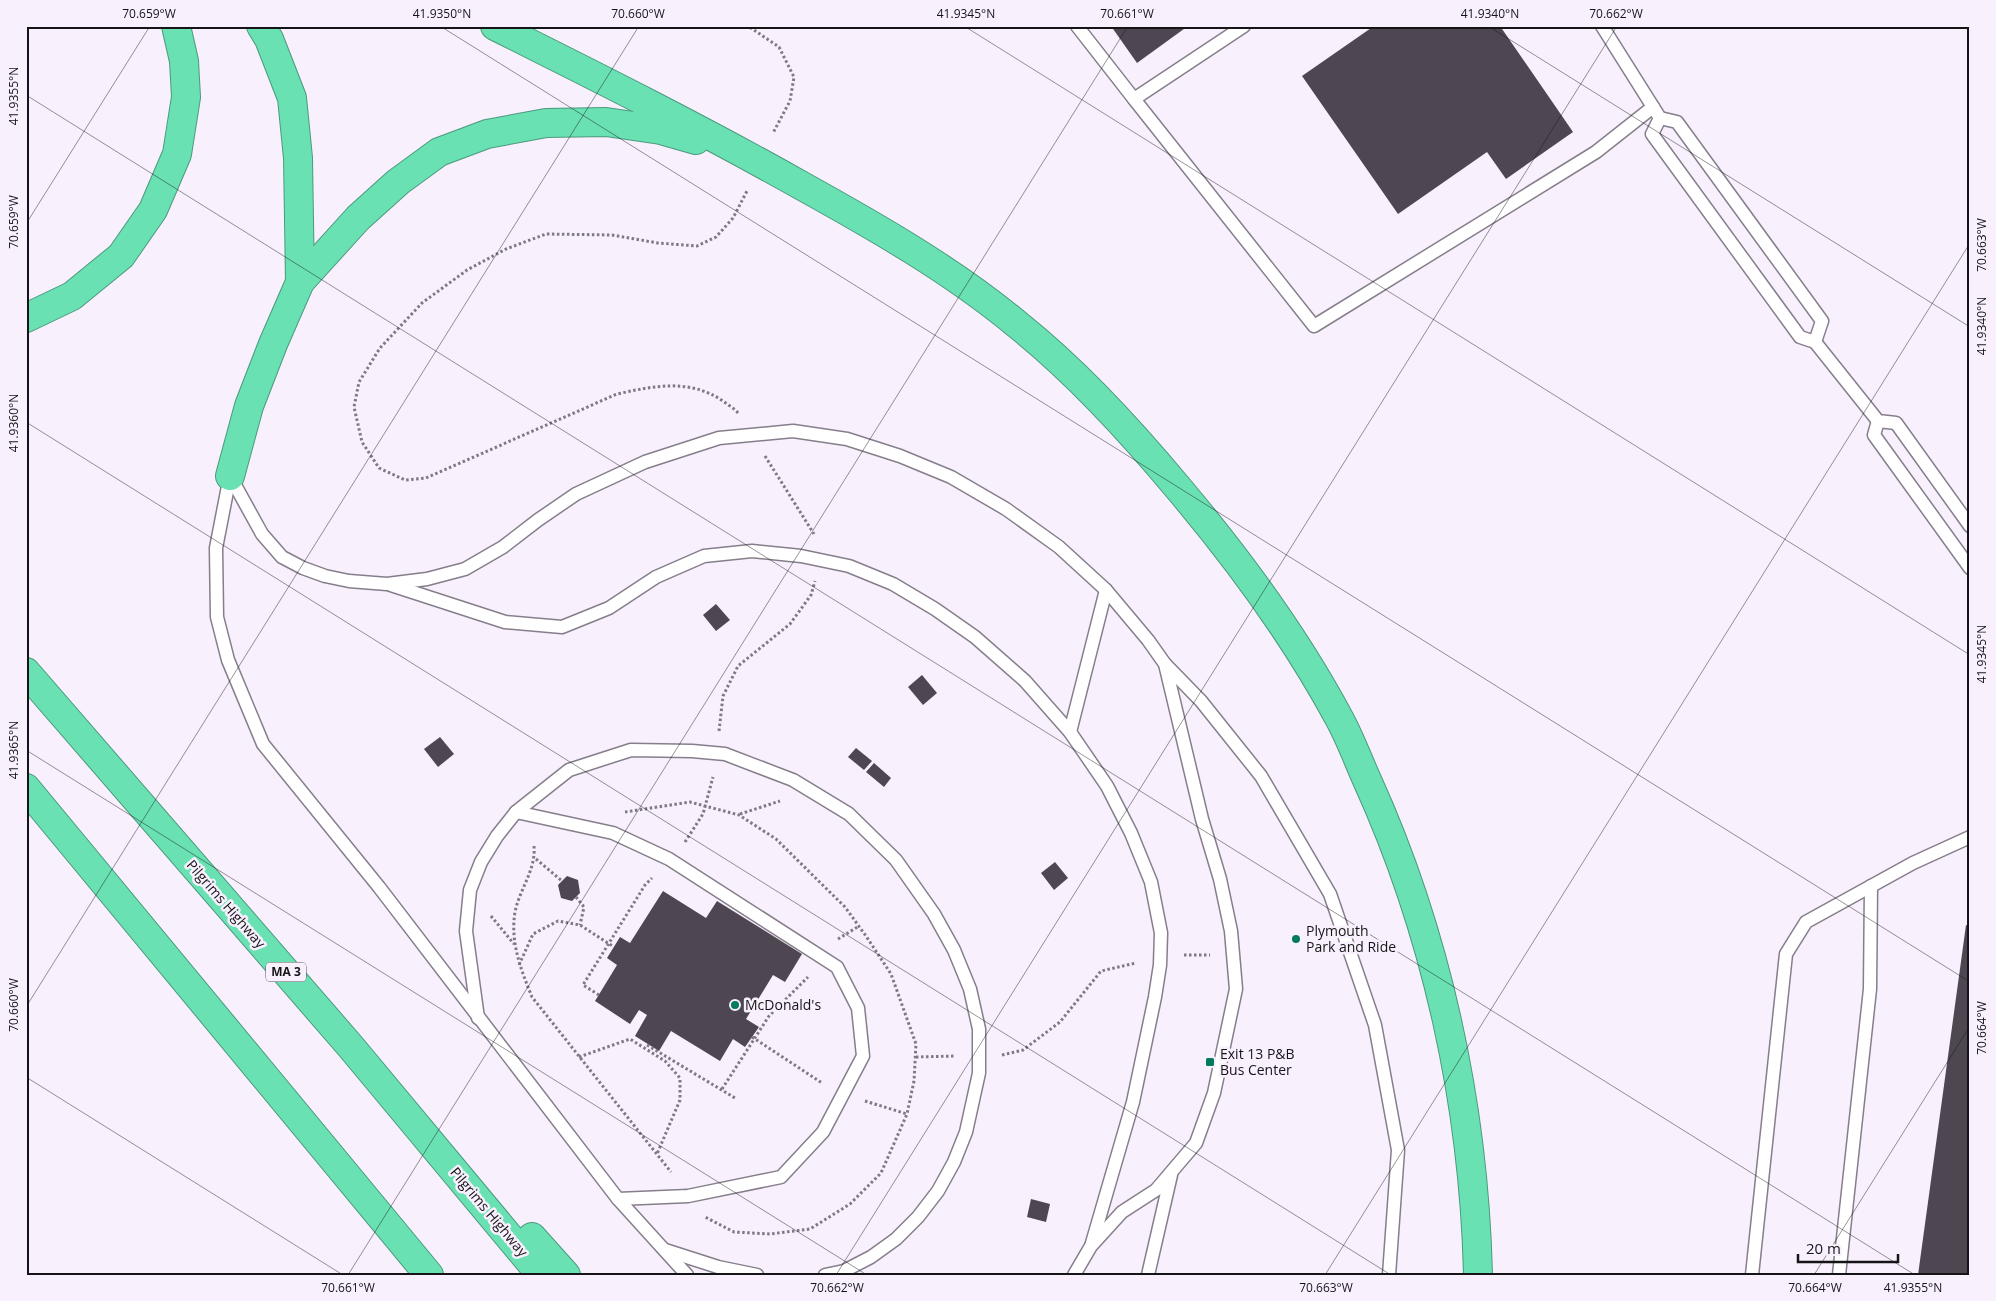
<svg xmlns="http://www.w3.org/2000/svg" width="1996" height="1301" font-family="'Open Sans',sans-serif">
	<rect width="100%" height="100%" fill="#f8f0fd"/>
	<!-- building -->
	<g fill="#4e4752">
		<path d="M1111,26H1188L1137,63Z"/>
		<path d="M1374,26H1500L1573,132L1506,179L1487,152L1398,214L1302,76Z"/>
		<path d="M716,604L730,620L716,631L703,615Z"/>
		<path d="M922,675L937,693L923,705L908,687Z"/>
		<path d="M440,737L454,754L438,767L424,749Z"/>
		<path d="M856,748L872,761L864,770L848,757Z"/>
		<path d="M874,763L891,778L884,787L866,772Z"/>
		<path d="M1055,862L1068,878L1054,890L1041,873Z"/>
		<path d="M567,876L578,880L580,893L572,901L561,898L558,885Z"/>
		<path d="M663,891L706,918L717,901L802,954L785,982L773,975L746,1019L759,1027L745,1047L733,1039L720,1061L671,1031L659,1051L635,1036L647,1015L639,1010L630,1024L595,1001L617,965L607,958L620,937L630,943Z"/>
		<path d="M1966,925L1970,926V1275H1918Z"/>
		<path d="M1031,1199L1050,1204L1046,1222L1027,1217Z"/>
	</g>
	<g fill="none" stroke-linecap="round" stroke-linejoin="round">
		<!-- service casing -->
		<g stroke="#867e8a" stroke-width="15">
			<g id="service">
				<path d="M1077,26L1134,99L1244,26"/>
				<path d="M1134,99L1314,326L1596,152L1653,107L1602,26"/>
				<path d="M1653,107L1660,118L1677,122L1822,321L1815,342L1800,337L1652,134L1660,118"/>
				<path d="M1815,342L1878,421L1896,423L1970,526"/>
				<path d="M1878,421L1874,435L1970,568"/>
				<path d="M230,476L262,534L282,557L303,568L325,576L349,581L387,584L427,579L465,569L503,547L538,520L576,494L645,462L719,438L793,431L847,439L900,456L951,477L1006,509L1059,547L1106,590L1148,640L1165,664L1202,819L1220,879L1231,931L1236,989L1214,1093L1196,1143L1156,1190L1122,1212L1091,1246L1074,1275"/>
				<path d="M230,476L216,548L217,617L228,660L263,744L379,887L618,1199L687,1275"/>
				<path d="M391,585L505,622L562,627L609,608L656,577L704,556L752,551L801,556L849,566L893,584L935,609L975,637L1025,681L1070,732L1107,786L1131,833L1151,882L1161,933L1160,965L1155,997L1133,1102L1092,1243"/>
				<path d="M1165,664L1201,701L1261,776L1330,894L1375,1025L1398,1150L1389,1275"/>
				<path d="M1070,732L1106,590"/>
				<path d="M516,812L613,833L669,859L837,967L858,1008L863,1056L823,1132L781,1177L688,1196L618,1199"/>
				<path d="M478,1018L466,931L470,890L481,862L497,836L516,812L569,770L631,750L692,751L725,754L793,780L849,814L896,860L934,914L954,950L970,989L979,1029V1073L966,1132L954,1162L938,1191L918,1217L896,1239L871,1257L844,1271L825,1275"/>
				<path d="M665,1250L718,1267L757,1275"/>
				<path d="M1148,1275L1171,1175"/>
				<path d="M1752,1275L1786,954L1806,922L1913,863L1970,837"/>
				<path d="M1839,1275L1870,989L1871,886"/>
			</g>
		</g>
		<!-- motorway casing -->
		<g stroke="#4c997d" stroke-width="30">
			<g id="motorway">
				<path d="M261,26L269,39L292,98L298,158L300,282"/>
				<path d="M495,26C599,78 703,130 804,187C878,228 953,271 1018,325C1078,373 1130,430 1179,489C1239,560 1295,636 1339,718C1350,738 1358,760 1367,780C1437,934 1474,1106 1478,1275"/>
				<path d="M26,318L72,296L121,256L153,210L177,154L186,97L184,61L176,26"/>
				<path d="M230,476L249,406L273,344L300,282L358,218L398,182L439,152L487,134L546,123L606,122L661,130L696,140"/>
				<path d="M26,672L351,1047L541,1275"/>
				<path d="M26,788L429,1275"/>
				<path d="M532,1237L566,1275"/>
			</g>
		</g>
		<!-- path -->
		<g stroke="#7f7981" stroke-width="3" stroke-dasharray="2.5 2.5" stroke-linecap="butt">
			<path d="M740,26L751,28L779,47L794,77L790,101L773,133"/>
			<path d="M738,413C734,408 728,405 723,401C689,378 654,386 617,394L426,478L405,480L379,468L362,442L354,407L359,382L380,348L422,303L467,270L506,249L546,234L612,235L658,243L697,246L716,237L733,218L747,191"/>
			<path d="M765,456L814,534"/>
			<path d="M719,731L723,696L738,666L790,624L811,595L815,581"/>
			<path d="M625,812L690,802L739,815L776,839L845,907L866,936L891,974L916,1044L914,1081L907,1114L881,1173L850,1204L810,1229L770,1234L734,1232L705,1217"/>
			<path d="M740,814L780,801"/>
			<path d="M685,842L703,814L713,777"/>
			<path d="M534,846C536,870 520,888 515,912C510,942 521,970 532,997L671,1172"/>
			<path d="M536,859L562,881"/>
			<path d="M576,897L584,907L580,925"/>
			<path d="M491,916L514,944"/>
			<path d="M838,939L859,926"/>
			<path d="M1184,955H1210"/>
			<path d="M519,965L533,934L558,921L580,925L614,947"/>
			<path d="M599,995L583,985L645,885L652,878"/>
			<path d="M752,1037L822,1083"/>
			<path d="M647,1045L735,1098"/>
			<path d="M1002,1055L1023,1050L1060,1022L1101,971L1136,963"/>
			<path d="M579,1057L630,1039L665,1061L680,1078V1100L657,1154"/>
			<path d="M916,1057L956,1056"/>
			<path d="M722,1089L769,1016L808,977"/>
			<path d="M865,1101L907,1114"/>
		</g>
		<!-- service -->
		<use href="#service" stroke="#fff" stroke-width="12"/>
		<!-- motorway -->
		<use href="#motorway" stroke="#69e1b3" stroke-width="28"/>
	</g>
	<!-- ticks -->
	<path fill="none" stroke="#171418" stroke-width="1" stroke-opacity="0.45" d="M440,26L1970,982M964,26L1970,655M1488,26L1970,327M26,95L1915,1275M26,224L150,26M26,422L1391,1275M26,750L867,1275M26,1007L639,26M26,1077L343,1275M348,1275L1128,26M836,1275L1617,26M1325,1275L1970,243M1814,1275L1970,1026"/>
	<!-- markers -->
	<g fill="#027c5a" stroke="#f8f0fd" stroke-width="2">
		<circle cx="1296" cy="939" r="5"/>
		<circle cx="735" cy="1005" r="5"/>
		<rect x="1205" y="1057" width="10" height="10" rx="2.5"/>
	</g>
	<g text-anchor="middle" stroke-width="5" stroke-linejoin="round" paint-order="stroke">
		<!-- shield labels -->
		<rect fill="#f8f0fd" stroke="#5a565d" stroke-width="1" x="266" y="962.5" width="40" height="19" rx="4"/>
		<g font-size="12" font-weight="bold" fill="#171418">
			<text x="286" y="976">MA 3</text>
		</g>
		<!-- street labels -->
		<g font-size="14" fill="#171418" stroke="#f8f0fd">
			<text transform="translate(226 904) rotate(49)" y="5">Pilgrims Highway</text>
			<text transform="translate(489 1212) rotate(50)" y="5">Pilgrims Highway</text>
		</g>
		<!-- poi labels -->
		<g font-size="14" fill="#171418" stroke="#f8f0fd" text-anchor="start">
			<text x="1306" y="936">Plymouth<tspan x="1306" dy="16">Park and Ride</tspan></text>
			<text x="745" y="1010">McDonald's</text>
			<text x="1220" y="1059">Exit 13 P&amp;B<tspan x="1220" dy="16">Bus Center</tspan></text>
		</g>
	</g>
	<!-- border -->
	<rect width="1996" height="1301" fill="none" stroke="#f8f0fd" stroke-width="55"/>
	<!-- scale -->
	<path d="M1798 1254v8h100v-8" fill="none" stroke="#171418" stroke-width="2.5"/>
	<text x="1806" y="1254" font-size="15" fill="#171418" stroke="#f8f0fd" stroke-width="4" paint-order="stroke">20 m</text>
	<rect x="28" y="28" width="1940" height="1246" fill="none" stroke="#171418" stroke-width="2"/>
	<g font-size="12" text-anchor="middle" fill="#171418">
		<text x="149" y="18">70.659°W</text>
		<text x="442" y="18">41.9350°N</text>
		<text x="638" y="18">70.660°W</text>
		<text x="966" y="18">41.9345°N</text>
		<text x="1127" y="18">70.661°W</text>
		<text x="1490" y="18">41.9340°N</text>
		<text x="1616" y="18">70.662°W</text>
		<text transform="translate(14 96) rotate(-90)" y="4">41.9355°N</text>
		<text transform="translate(14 222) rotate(-90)" y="4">70.659°W</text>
		<text transform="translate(1982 245) rotate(-90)" y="4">70.663°W</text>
		<text transform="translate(1982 326) rotate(-90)" y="4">41.9340°N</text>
		<text transform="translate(14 423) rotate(-90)" y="4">41.9360°N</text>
		<text transform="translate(1982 654) rotate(-90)" y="4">41.9345°N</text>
		<text transform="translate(14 750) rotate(-90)" y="4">41.9365°N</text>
		<text transform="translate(14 1005) rotate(-90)" y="4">70.660°W</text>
		<text transform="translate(1982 1028) rotate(-90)" y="4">70.664°W</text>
		<text x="348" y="1292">70.661°W</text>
		<text x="837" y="1292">70.662°W</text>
		<text x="1326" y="1292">70.663°W</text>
		<text x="1815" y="1292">70.664°W</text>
		<text x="1913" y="1292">41.9355°N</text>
	</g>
</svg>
